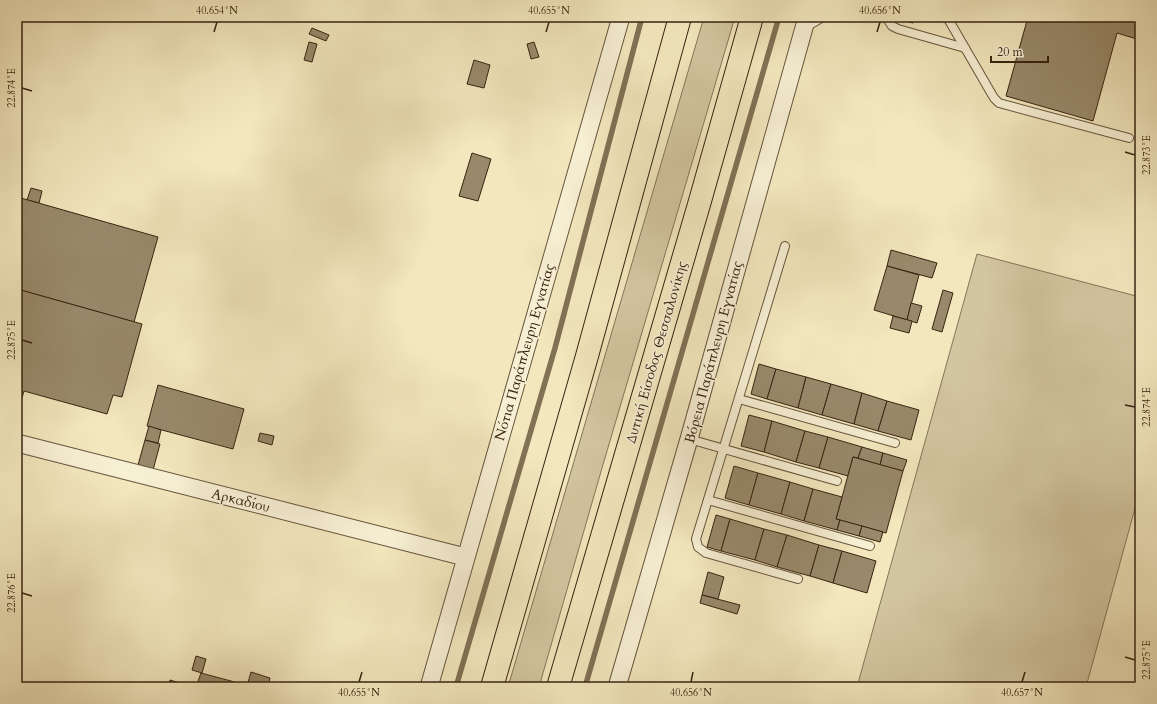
<svg xmlns="http://www.w3.org/2000/svg" width="1157" height="704" font-family="Cardo,serif">
	<rect width="100%" height="100%" fill="#f2e7bd"/>
	<filter id="stains"><feTurbulence type="fractalNoise" baseFrequency=".005" numOctaves="4"/><feColorMatrix values="0 0 0 0 .2 0 0 0 0 .09 0 0 0 0 .02 0 0 0 .5 -.17"/></filter>
	<radialGradient id="worn" r=".72"><stop offset=".6" stop-color="#630" stop-opacity="0"/><stop offset="1" stop-color="#630" stop-opacity=".3"/></radialGradient>
	<!-- green -->
	<g fill="#d2c6a0" stroke="#847558">
		<path d="M704,17H735L602,468L539,687H508Z"/>
		<path d="M977,254L1140,297V490L1086,687H857Z"/>
	</g>
	<g fill="none" stroke-linecap="round" stroke-linejoin="round">
		<!-- stream -->
		<g stroke="#817155" stroke-width="5.5">
			<path d="M456,687L555,348L642,17"/>
			<path d="M585,687L779,17"/>
		</g>
	</g>
	<!-- building -->
	<g fill="#98896a" stroke="#372411">
		<path d="M894,17H914L913,23L894,18Z"/>
		<path d="M1028,17H1140V40L1117,33L1093,121L1006,96Z"/>
		<path d="M312,28L329,35L326,41L309,34Z"/>
		<path d="M309,42L317,44L312,62L304,60Z"/>
		<path d="M534,42L539,57L531,59L527,44Z"/>
		<path d="M474,60L490,65L484,88L467,84Z"/>
		<path d="M472,153L491,159L478,201L459,196Z"/>
		<path d="M31,188L42,191L39,203L27,200Z"/>
		<path d="M21,198L158,237L134,322L17,289V212Z"/>
		<path d="M891,250L937,263L932,278L887,266Z"/>
		<path d="M887,266L919,275L907,320L874,310Z"/>
		<path d="M17,289L142,324L122,397L113,395L107,414L24,391L22,398L17,397Z"/>
		<path d="M943,290L953,293L942,332L932,329Z"/>
		<path d="M911,303L922,306L917,323L907,320Z"/>
		<path d="M893,316L912,321L909,333L890,328Z"/>
		<path d="M759,364L776,369L767,399L751,394Z"/>
		<path d="M776,369L806,377L798,408L767,399Z"/>
		<path d="M806,377L831,384L822,415L798,408Z"/>
		<path d="M831,384L862,393L854,424L822,415Z"/>
		<path d="M158,385L244,409L233,449L147,426Z"/>
		<path d="M862,393L887,401L878,431L854,424Z"/>
		<path d="M887,401L919,410L911,440L878,431Z"/>
		<path d="M749,415L772,421L764,452L741,446Z"/>
		<path d="M772,421L805,431L796,462L764,452Z"/>
		<path d="M149,426L161,430L158,443L145,440Z"/>
		<path d="M805,431L828,437L819,468L796,462Z"/>
		<path d="M260,433L274,436L272,445L258,441Z"/>
		<path d="M828,437L862,447L858,458L853,457L848,476L819,468Z"/>
		<path d="M145,440L160,444L153,470L138,465Z"/>
		<path d="M862,447L883,453L880,465L858,458Z"/>
		<path d="M883,453L907,460L903,471L880,465Z"/>
		<path d="M853,457L903,471L886,533L836,519Z"/>
		<path d="M734,466L758,473L749,505L725,498Z"/>
		<path d="M758,473L790,482L781,514L749,505Z"/>
		<path d="M790,482L813,489L804,521L781,514Z"/>
		<path d="M813,489L842,497L836,519L840,520L837,530L804,521Z"/>
		<path d="M716,515L730,519L721,551L707,547Z"/>
		<path d="M730,519L764,529L755,560L721,551Z"/>
		<path d="M840,520L862,526L859,536L837,530Z"/>
		<path d="M862,526L883,532L880,542L859,536Z"/>
		<path d="M764,529L787,535L777,567L755,560Z"/>
		<path d="M787,535L819,545L810,576L777,567Z"/>
		<path d="M819,545L842,551L833,583L810,576Z"/>
		<path d="M842,551L876,561L867,593L833,583Z"/>
		<path d="M708,572L724,577L718,599L702,595Z"/>
		<path d="M702,595L740,605L737,614L700,603Z"/>
		<path d="M196,656L206,659L202,673L192,670Z"/>
		<path d="M251,672L270,678L268,687L247,686Z"/>
		<path d="M201,673L231,681L229,687H196Z"/>
		<path d="M170,680L193,687H168Z"/>
		<path d="M231,681L247,686L249,687H229Z"/>
	</g>
	<g fill="none" stroke-linecap="round" stroke-linejoin="round">
		<!-- service casing -->
		<g stroke="#66553c" stroke-width="10">
			<g id="service">
				<path d="M886,17L892,26L898,29L965,48"/>
				<path d="M947,17L994,98L999,103L1129,138"/>
				<path d="M806,27L823,17"/>
				<path d="M785,246L696,539L698,547L706,553L798,579"/>
				<path d="M739,399L895,443"/>
				<path d="M689,439L837,481"/>
				<path d="M708,500L870,546"/>
			</g>
		</g>
		<!-- minor casing -->
		<g stroke="#66553c" stroke-width="19">
			<g id="minor">
				<path d="M17,443L465,557"/>
				<path d="M429,687L621,17"/>
				<path d="M617,687L689,439L807,17"/>
			</g>
		</g>
		<!-- motorway casing -->
		<g stroke="#372411" stroke-width="24">
			<g id="motorway">
				<path d="M492,687L587,356L680,17"/>
				<path d="M558,687L700,201L752,17"/>
			</g>
		</g>
		<!-- service -->
		<use href="#service" stroke="#f7efd4" stroke-width="8"/>
		<!-- minor -->
		<use href="#minor" stroke="#f7efd4" stroke-width="17"/>
		<!-- motorway -->
		<use href="#motorway" stroke="#f2e7bd" stroke-width="22"/>
	</g>
	<!-- ticks -->
	<path fill="none" stroke="#372411" stroke-width="1.5" d="M214,32L217,22M546,32L549,22M877,32L880,22M22,88L32,91M1125,152L1135,155M22,340L32,343M1125,405L1135,407M22,593L32,596M1125,657L1135,660M359,682L362,672M691,682L693,672M1022,682L1025,672"/>
	<g text-anchor="middle" stroke-width="3" stroke-linejoin="round" paint-order="stroke">
		<!-- street labels -->
		<g font-size="14" fill="#372411" stroke="#f7efd4">
			<text transform="translate(524 352) rotate(-74)" y="5">Νότια Παράπλευρη Εγνατίας</text>
			<text transform="translate(656 352) rotate(-74)" y="5">Δυτική Είσοδος Θεσσαλονίκης</text>
			<text transform="translate(713 352) rotate(-75)" y="5">Βόρεια Παράπλευρη Εγνατίας</text>
			<text transform="translate(241 500) rotate(14)" y="5">Αρκαδίου</text>
		</g>
	</g>
	<!-- margin -->
	<rect width="1157" height="704" fill="none" stroke="#f2e7bd" stroke-width="44"/>
	<!-- scale -->
	<path d="M991 56v6h57v-6" fill="none" stroke="#372411" stroke-width="2"/>
	<text x="997" y="56" font-size="12" fill="#372411" stroke="#f7efd4" stroke-width="3" paint-order="stroke">20 m</text>
	<rect x="22" y="22" width="1113" height="660" fill="none" stroke="#372411" stroke-width="1.5"/>
	<g font-size="10" text-anchor="middle" fill="#372411">
		<text x="217" y="14">40.654°N</text>
		<text x="549" y="14">40.655°N</text>
		<text x="880" y="14">40.656°N</text>
		<text transform="translate(11 88) rotate(-90)" y="4">22.874°E</text>
		<text transform="translate(1146 155) rotate(-90)" y="4">22.873°E</text>
		<text transform="translate(11 340) rotate(-90)" y="4">22.875°E</text>
		<text transform="translate(1146 407) rotate(-90)" y="4">22.874°E</text>
		<text transform="translate(11 593) rotate(-90)" y="4">22.876°E</text>
		<text transform="translate(1146 660) rotate(-90)" y="4">22.875°E</text>
		<text x="359" y="696">40.655°N</text>
		<text x="691" y="696">40.656°N</text>
		<text x="1022" y="696">40.657°N</text>
	</g>
	<rect width="100%" height="100%" filter="url(#stains)"/>
	<rect width="100%" height="100%" fill="url(#worn)"/>
</svg>
